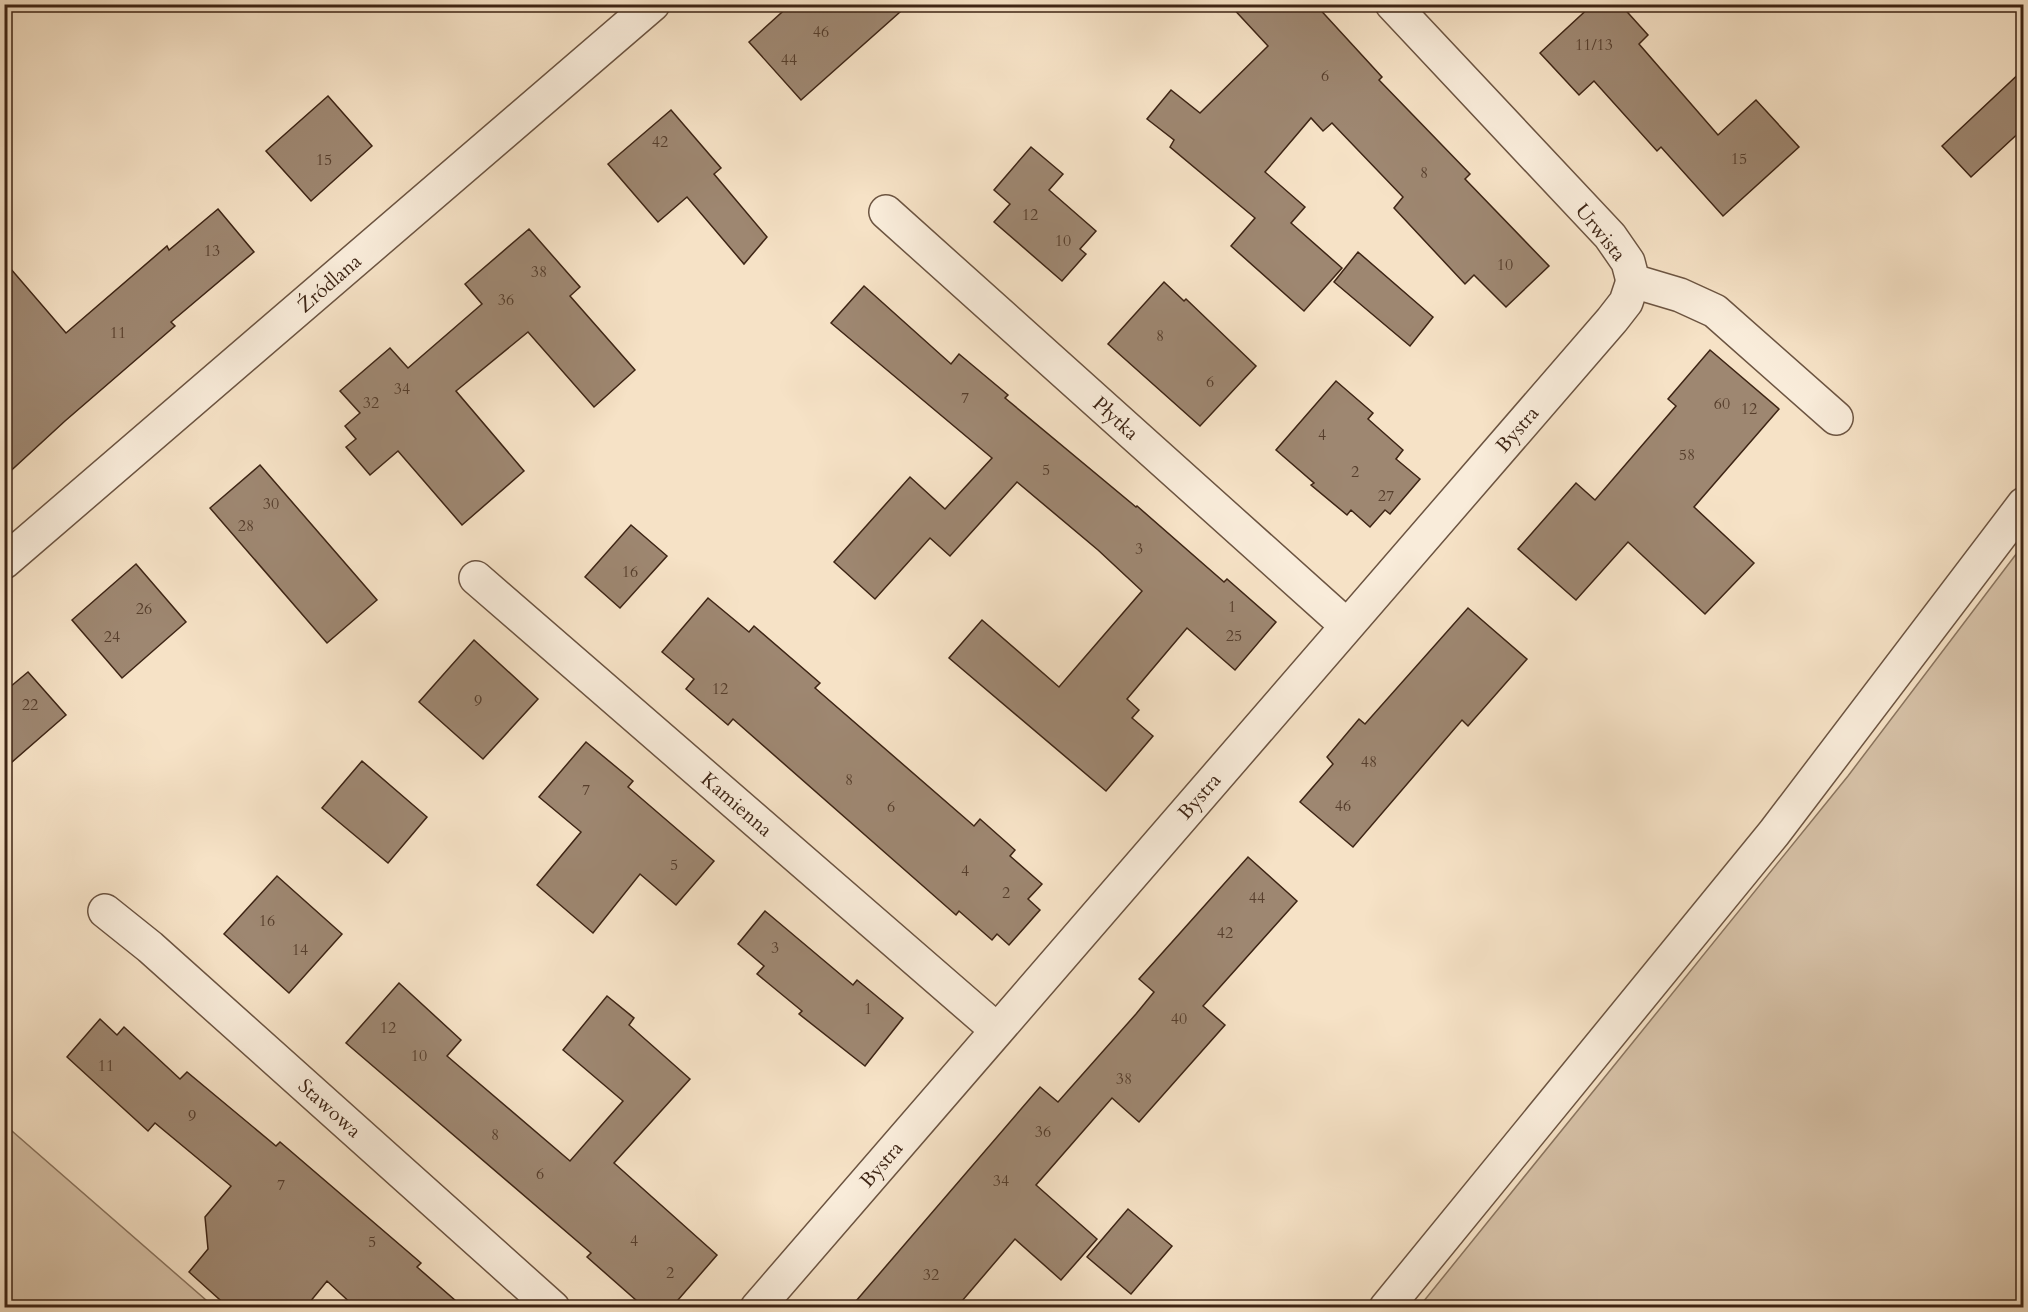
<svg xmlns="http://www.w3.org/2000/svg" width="2028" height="1312" font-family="Cardo,serif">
	<rect width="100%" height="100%" fill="#f6e2c6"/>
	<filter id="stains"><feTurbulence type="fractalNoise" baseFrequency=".00333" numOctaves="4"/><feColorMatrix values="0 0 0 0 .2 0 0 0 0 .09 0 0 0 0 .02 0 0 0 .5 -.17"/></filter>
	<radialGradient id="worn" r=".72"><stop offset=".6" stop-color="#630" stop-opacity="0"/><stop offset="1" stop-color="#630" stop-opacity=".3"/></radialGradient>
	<!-- green -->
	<g fill="#d7c2a8" stroke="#8a745e" stroke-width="1.5">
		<path d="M2023,545V1307H1419L1848,776Z"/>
		<path d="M4,1125H5L214,1307H5Z"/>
	</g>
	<!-- building -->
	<g fill="#9e8771" stroke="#3e2515" stroke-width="1.5">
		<path d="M791,4H909L801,100L749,42Z"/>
		<path d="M1229,4H1315L1382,77L1379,80L1470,174L1465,179L1549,266L1506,307L1474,275L1465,284L1394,208L1403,197L1332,123L1323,131L1311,118L1265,172L1305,207L1291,223L1342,268L1304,311L1231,246L1255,218L1170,147L1174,140L1147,119L1171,90L1200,113L1268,46Z"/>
		<path d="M1593,4H1620L1648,35L1639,44L1718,135L1756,100L1799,147L1723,216L1661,147L1657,151L1594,81L1579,95L1540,53Z"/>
		<path d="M2024,69V128L1971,177L1942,146Z"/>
		<path d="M328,96L372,146L311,201L266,151Z"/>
		<path d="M671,110L721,168L714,174L767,237L744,264L687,197L658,222L608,164Z"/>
		<path d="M1031,147L1063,174L1049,190L1096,231L1080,249L1086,254L1062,281L994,222L1010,204L994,190Z"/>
		<path d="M218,209L254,252L171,322L175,326L65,421L4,477V261L66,333L167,246L169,250Z"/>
		<path d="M529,229L580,287L570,296L635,370L594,407L528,332L456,391L524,471L462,525L398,451L370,475L346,447L356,439L345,426L360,413L340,391L390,348L408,368L482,304L465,284Z"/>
		<path d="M1358,252L1433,317L1410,346L1334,282Z"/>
		<path d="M1164,282L1184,301L1186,299L1256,366L1200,426L1108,344Z"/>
		<path d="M864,286L951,364L959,354L1008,395L1005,398L1136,507L1137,506L1224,582L1227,579L1276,622L1235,670L1187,628L1127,699L1139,710L1132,718L1153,736L1106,791L949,658L982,620L1059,687L1142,591L1098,550L1017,482L950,556L930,538L875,599L834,562L910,477L945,509L992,458L831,323Z"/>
		<path d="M1710,350L1779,409L1694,507L1754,563L1705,614L1628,542L1576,600L1518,549L1576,483L1595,500L1676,406L1668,399Z"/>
		<path d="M1336,381L1373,413L1368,419L1403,450L1396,459L1420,479L1390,514L1385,510L1370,527L1351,510L1347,515L1311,485L1314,483L1276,450Z"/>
		<path d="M260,465L377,600L327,643L210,508Z"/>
		<path d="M631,525L667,556L620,608L585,577Z"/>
		<path d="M136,564L186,622L122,678L72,620Z"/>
		<path d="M708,598L749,632L754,626L820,683L815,688L974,826L980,819L1015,850L1010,856L1042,884L1028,899L1040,910L1009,945L997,934L992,940L959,911L956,915L733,719L728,725L686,689L694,679L662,652Z"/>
		<path d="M1468,608L1527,659L1468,726L1462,720L1353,847L1300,802L1333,764L1327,757L1359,719L1365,724Z"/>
		<path d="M474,640L538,699L483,759L419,702Z"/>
		<path d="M28,672L66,715L4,769V692Z"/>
		<path d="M586,742L633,781L628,787L714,861L676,905L640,874L593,933L537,885L581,832L539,797Z"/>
		<path d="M362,761L427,817L388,863L322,808Z"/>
		<path d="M1248,857L1297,901L1203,1006L1225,1025L1139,1122L1112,1098L1036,1185L1097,1239L1061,1280L1015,1239L956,1308H850L1040,1087L1058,1102L1136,1014L1154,992L1139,979Z"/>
		<path d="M277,876L342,934L289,993L224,934Z"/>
		<path d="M765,911L853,985L857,980L903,1018L865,1066L799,1014L802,1011L757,974L764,966L738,944Z"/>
		<path d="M399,983L461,1040L447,1056L570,1161L623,1101L563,1050L607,996L634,1018L629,1025L690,1079L614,1163L717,1255L671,1308H645L587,1257L591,1253L346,1043Z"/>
		<path d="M100,1019L117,1035L124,1027L180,1079L187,1072L276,1146L280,1142L421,1263L417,1267L464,1308H356L327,1281L305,1308H229L189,1272L208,1249L205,1217L231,1186L155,1123L148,1131L67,1057Z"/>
		<path d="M1128,1209L1172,1246L1131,1294L1087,1257Z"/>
	</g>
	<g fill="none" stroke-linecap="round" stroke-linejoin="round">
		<!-- minor casing -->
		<g stroke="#6c5441" stroke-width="36">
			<g id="minor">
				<path d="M1392,4L1610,236L1628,262L1633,281L1680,295L1715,311L1836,418"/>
				<path d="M886,212L1346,625"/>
				<path d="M4,562L653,4"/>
				<path d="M476,578L997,1030"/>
				<path d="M105,911L150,947L553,1308"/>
				<path d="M757,1308L1612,320L1626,302L1633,281"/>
				<path d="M1386,1308L1774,833L2024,504"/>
			</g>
		</g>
		<!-- minor -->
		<use href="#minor" stroke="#f9ecda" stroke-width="33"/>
	</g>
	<g text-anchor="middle" stroke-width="4.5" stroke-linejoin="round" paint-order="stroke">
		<!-- number labels -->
		<g font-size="16" fill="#563e2c">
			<text x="821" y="37">46</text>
			<text x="1594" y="50">11/13</text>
			<text x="789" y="65">44</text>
			<text x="1325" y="81">6</text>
			<text x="660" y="147">42</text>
			<text x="1739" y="164">15</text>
			<text x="324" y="165">15</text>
			<text x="1424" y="178">8</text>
			<text x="1030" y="220">12</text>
			<text x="1063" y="246">10</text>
			<text x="212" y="256">13</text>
			<text x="1505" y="270">10</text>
			<text x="539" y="277">38</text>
			<text x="506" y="305">36</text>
			<text x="118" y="338">11</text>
			<text x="1160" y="341">8</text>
			<text x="1210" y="387">6</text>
			<text x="402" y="394">34</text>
			<text x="965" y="403">7</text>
			<text x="371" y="408">32</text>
			<text x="1722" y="409">60</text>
			<text x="1749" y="414">12</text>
			<text x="1322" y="440">4</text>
			<text x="1687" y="460">58</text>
			<text x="1046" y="475">5</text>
			<text x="1355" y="477">2</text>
			<text x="1386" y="501">27</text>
			<text x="271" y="509">30</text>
			<text x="246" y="531">28</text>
			<text x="1139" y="554">3</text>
			<text x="630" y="577">16</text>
			<text x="1232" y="612">1</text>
			<text x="144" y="614">26</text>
			<text x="1234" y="641">25</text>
			<text x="112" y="642">24</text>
			<text x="720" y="694">12</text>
			<text x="478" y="706">9</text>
			<text x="30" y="710">22</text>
			<text x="1369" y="767">48</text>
			<text x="849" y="785">8</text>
			<text x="586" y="795">7</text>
			<text x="1343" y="811">46</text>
			<text x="891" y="812">6</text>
			<text x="674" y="870">5</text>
			<text x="965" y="876">4</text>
			<text x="1006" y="898">2</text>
			<text x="1257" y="903">44</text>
			<text x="267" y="926">16</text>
			<text x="1225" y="938">42</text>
			<text x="775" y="953">3</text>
			<text x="300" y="955">14</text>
			<text x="868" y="1014">1</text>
			<text x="1179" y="1024">40</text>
			<text x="388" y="1033">12</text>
			<text x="419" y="1061">10</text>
			<text x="106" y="1071">11</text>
			<text x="1124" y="1084">38</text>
			<text x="192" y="1121">9</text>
			<text x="1043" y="1137">36</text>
			<text x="495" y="1140">8</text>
			<text x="540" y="1179">6</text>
			<text x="1001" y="1186">34</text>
			<text x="281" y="1190">7</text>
			<text x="634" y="1246">4</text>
			<text x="372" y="1247">5</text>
			<text x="670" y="1278">2</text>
			<text x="931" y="1280">32</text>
		</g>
		<!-- street labels -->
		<g font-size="20" fill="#3e2515" stroke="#f9ecda">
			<text transform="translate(1601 232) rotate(51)" y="7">Urwista</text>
			<text transform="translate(329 283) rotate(-41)" y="7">Źródlana</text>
			<text transform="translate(1116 418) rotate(42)" y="7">Płytka</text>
			<text transform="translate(1517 429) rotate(-49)" y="7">Bystra</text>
			<text transform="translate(1199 796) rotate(-49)" y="7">Bystra</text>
			<text transform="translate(737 804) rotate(41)" y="7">Kamienna</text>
			<text transform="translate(330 1108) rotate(42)" y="7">Stawowa</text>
			<text transform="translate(881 1164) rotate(-49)" y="7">Bystra</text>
		</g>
	</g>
	<!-- margin -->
	<rect width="2028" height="1312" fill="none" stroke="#f6e2c6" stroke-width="24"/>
	<rect x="6" y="6" width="2016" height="1300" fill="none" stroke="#3e2515" stroke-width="3"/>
	<rect x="12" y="12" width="2004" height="1288" fill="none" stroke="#3e2515" stroke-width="1.5"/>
	<rect width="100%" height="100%" filter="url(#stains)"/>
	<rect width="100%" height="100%" fill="url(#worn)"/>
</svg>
